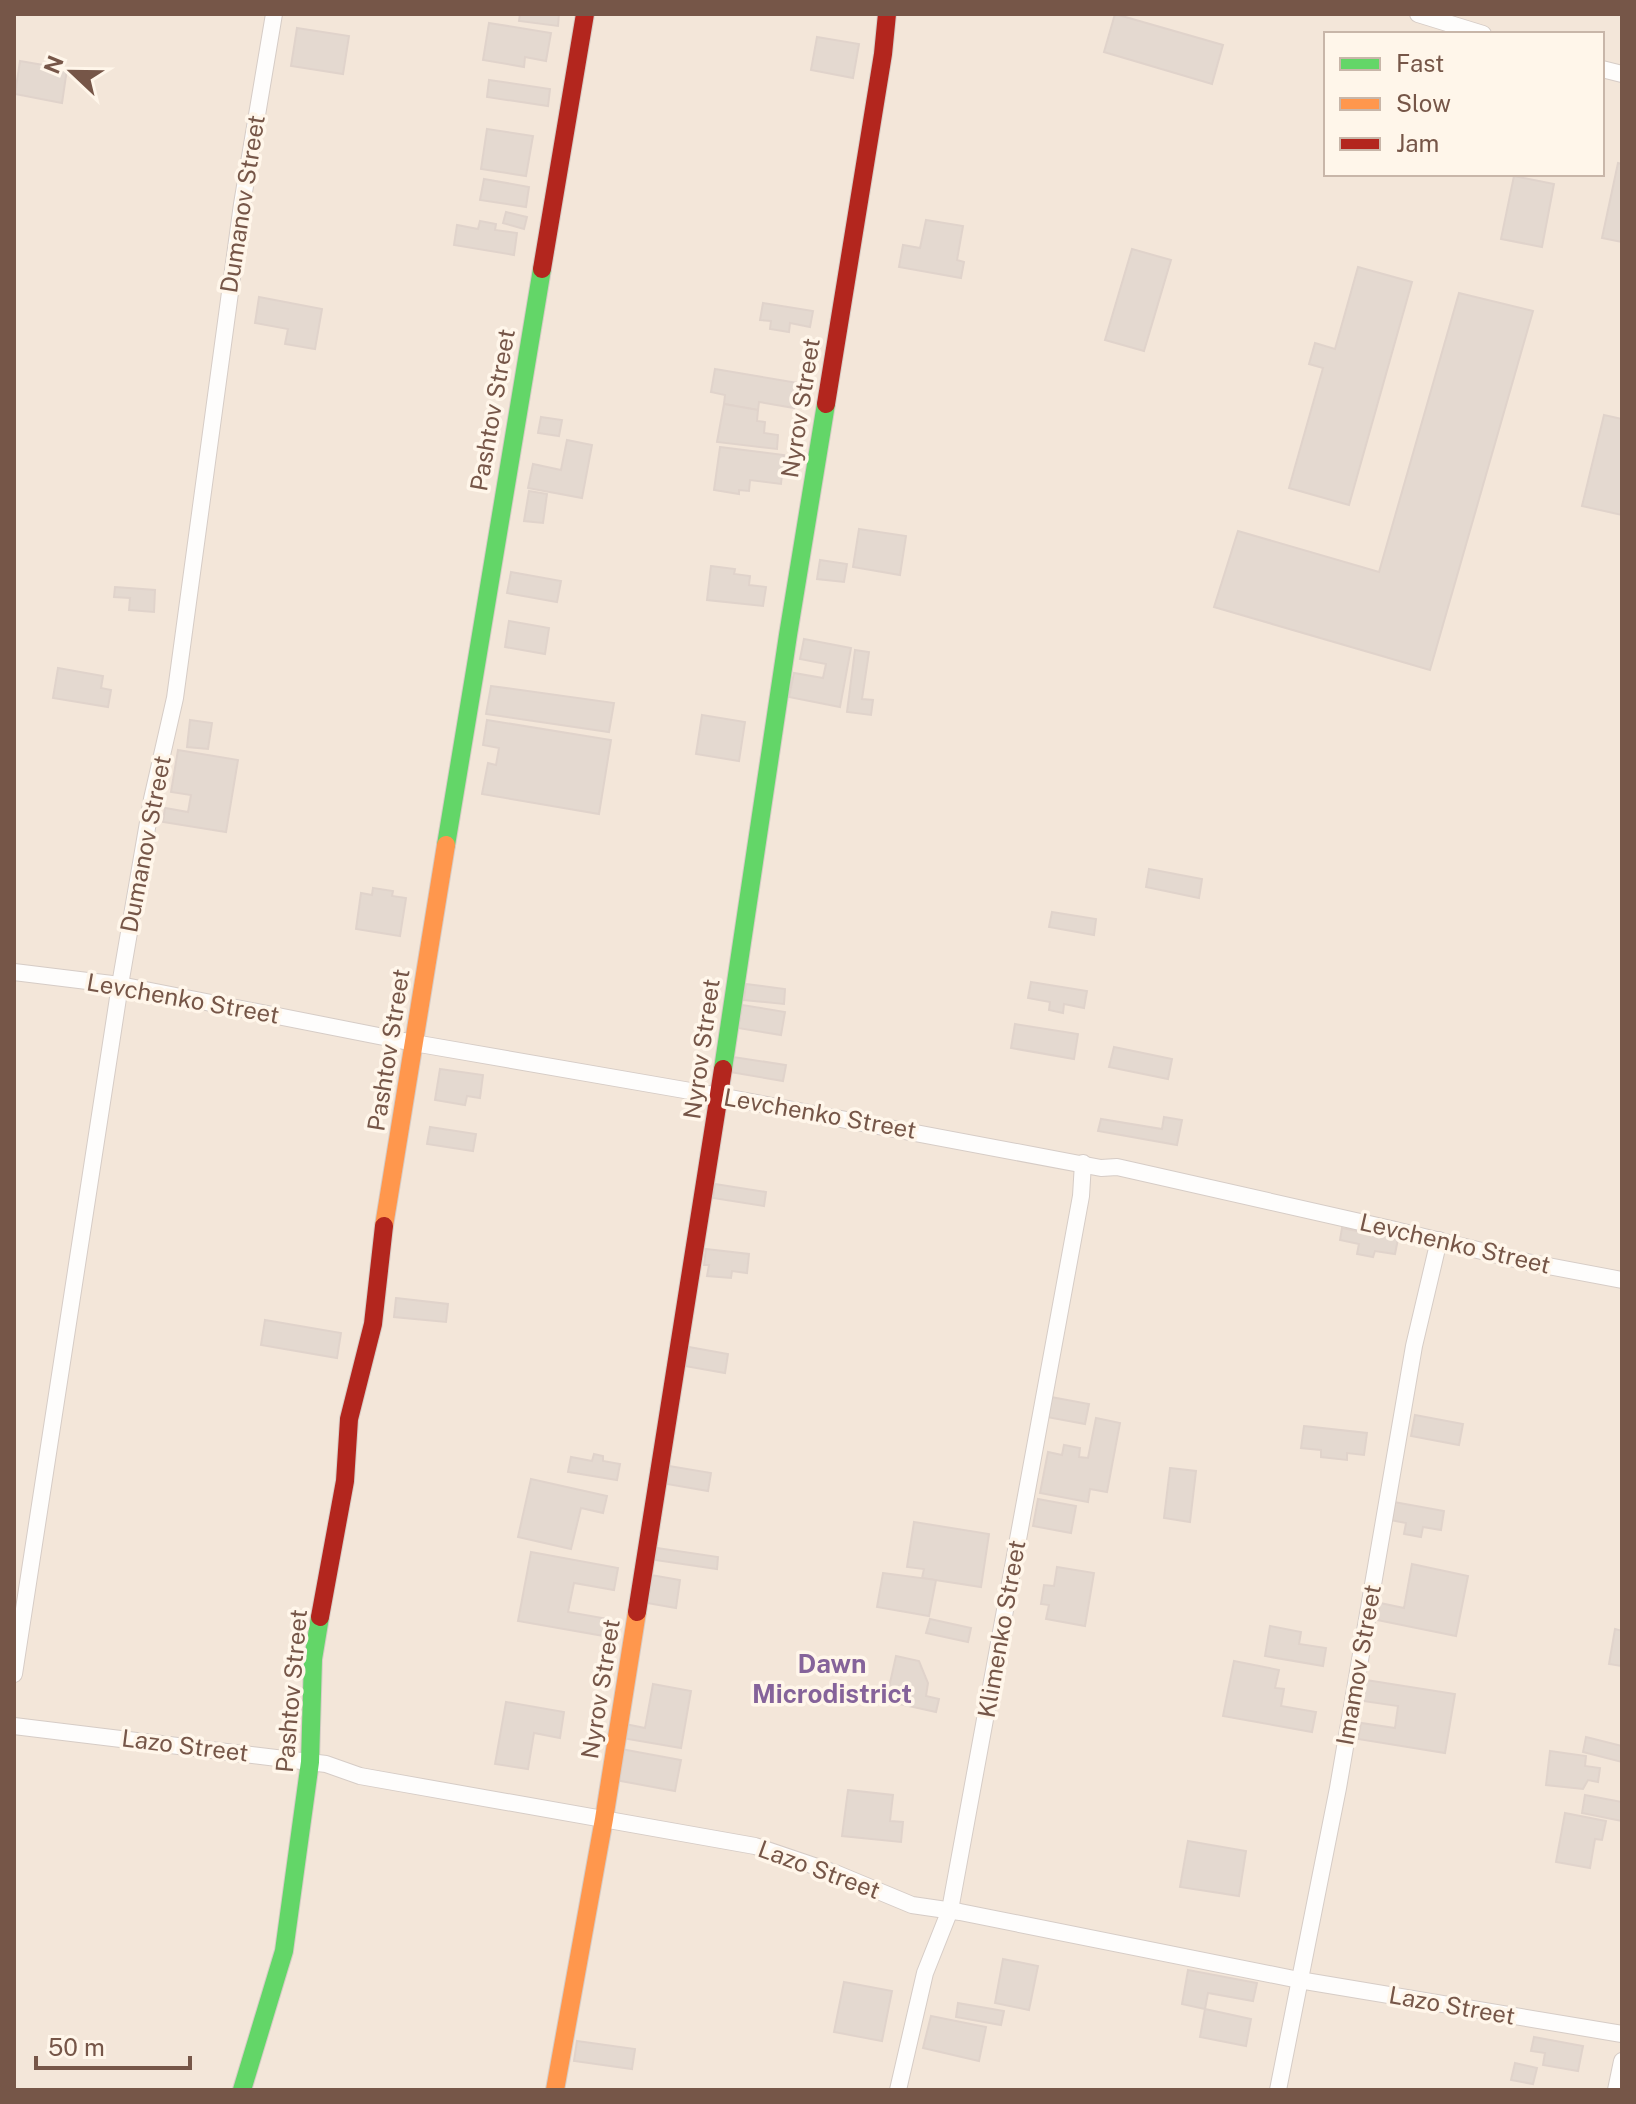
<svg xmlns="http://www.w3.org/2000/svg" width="1636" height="2104" font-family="'Public Sans',sans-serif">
	<rect width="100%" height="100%" fill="#f7f1e9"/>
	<!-- residential -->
	<path fill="#f3e6d9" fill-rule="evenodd" d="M14,14H1622V2090H14ZM1326,34H1602V174H1326Z"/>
	<!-- building -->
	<g fill="#e4d9d0" stroke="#e0d3cb" stroke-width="2">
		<path d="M520,14H559L558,26L519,21Z"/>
		<path d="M1115,14L1223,45L1212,84L1104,52Z"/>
		<path d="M489,23L551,33L546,61L525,57L524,67L483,60Z"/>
		<path d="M297,28L349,36L343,74L291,66Z"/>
		<path d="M817,37L859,44L853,78L811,70Z"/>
		<path d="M20,61L67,69L62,103L15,94Z"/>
		<path d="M489,80L550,89L548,106L487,97Z"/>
		<path d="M487,129L533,136L526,176L481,169Z"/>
		<path d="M1618,163L1622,164V242L1602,238Z"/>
		<path d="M1514,176L1554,184L1542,247L1501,239Z"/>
		<path d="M484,179L529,187L526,207L480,200Z"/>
		<path d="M506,212L527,217L524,229L503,223Z"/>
		<path d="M926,220L963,226L957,260L964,262L961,278L899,267L903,245L920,248Z"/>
		<path d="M480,221L496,224L495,230L517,233L514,255L454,245L457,225L478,229Z"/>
		<path d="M1132,249L1171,260L1144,351L1105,340Z"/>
		<path d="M1358,267L1412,282L1349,505L1289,488L1323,368L1309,364L1315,343L1335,349Z"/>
		<path d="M1459,293L1533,311L1430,670L1214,607L1238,531L1379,572Z"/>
		<path d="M259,297L322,309L315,349L285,344L288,329L255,323Z"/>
		<path d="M763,303L813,311L810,327L790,323L789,332L770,329L771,321L760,320Z"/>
		<path d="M715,369L798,383L794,408L759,402L758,410L724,404L725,395L711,392Z"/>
		<path d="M724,404L758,410L757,421L765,422L764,433L778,435L777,449L717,442Z"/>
		<path d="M1604,415L1622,419V515L1582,506Z"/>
		<path d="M541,417L562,420L559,436L538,433Z"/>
		<path d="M567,440L592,445L582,498L528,488L533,464L561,470Z"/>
		<path d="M720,447L784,455L781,484L750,480L749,491L739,490V494L714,490Z"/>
		<path d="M529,491L547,494L543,523L524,521Z"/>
		<path d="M859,529L906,536L900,575L853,567Z"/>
		<path d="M820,560L847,564L844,582L817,579Z"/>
		<path d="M711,566L735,569L734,574L750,576L749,585L766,587L763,606L707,600Z"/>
		<path d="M511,572L561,581L557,602L507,593Z"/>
		<path d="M115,587L155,590L154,612L129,610L130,598L114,597Z"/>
		<path d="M509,621L549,628L545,654L505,647Z"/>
		<path d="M804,639L851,648L840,707L789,697L794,673L823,678L826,664L800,659Z"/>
		<path d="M855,650L869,652L862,699L873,700L871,715L847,712Z"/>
		<path d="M58,668L103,676L101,688L111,690L108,707L53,698Z"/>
		<path d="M491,686L614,703L609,732L486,714Z"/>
		<path d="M702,715L745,722L739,761L696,754Z"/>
		<path d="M190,720L212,723L208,749L187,747Z"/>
		<path d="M487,720L611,740L599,814L482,794L488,763L496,765L499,748L483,745Z"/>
		<path d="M178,750L238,760L226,832L163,822L165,808L188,812L191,795L171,792Z"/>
		<path d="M1149,869L1202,879L1199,898L1146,887Z"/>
		<path d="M373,888L393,891L392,896L406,898L400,936L356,929L361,893L372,895Z"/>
		<path d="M1052,912L1096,919L1094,935L1049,927Z"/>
		<path d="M1031,982L1087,991L1084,1008L1064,1004L1063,1013L1049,1010L1050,1002L1028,998Z"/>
		<path d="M746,984L785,989L784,1004L744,1000Z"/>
		<path d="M742,1005L785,1012L781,1035L738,1028Z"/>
		<path d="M1015,1024L1078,1034L1074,1059L1011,1048Z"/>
		<path d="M1114,1047L1172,1059L1168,1079L1109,1067Z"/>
		<path d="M733,1057L786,1065L783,1081L730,1072Z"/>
		<path d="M440,1069L483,1075L480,1098L467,1096L465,1105L435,1100Z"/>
		<path d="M1164,1117L1182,1120L1177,1145L1098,1131L1101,1119L1162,1129Z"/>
		<path d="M430,1127L476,1134L473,1151L427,1144Z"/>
		<path d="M715,1184L766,1192L764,1206L713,1198Z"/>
		<path d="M1342,1228L1398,1239L1395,1254L1375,1251L1373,1257L1357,1254L1359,1244L1340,1240Z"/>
		<path d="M706,1249L749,1254L747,1273L732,1271L731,1278L707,1276L709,1265H704Z"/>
		<path d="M396,1298L448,1304L446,1322L394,1317Z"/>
		<path d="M265,1320L341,1333L337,1358L261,1345Z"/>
		<path d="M689,1347L728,1354L725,1373L685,1366Z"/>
		<path d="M1051,1397L1089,1404L1085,1424L1047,1417Z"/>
		<path d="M1415,1415L1463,1424L1459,1445L1411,1436Z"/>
		<path d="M1096,1418L1120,1423L1107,1492L1090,1489L1088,1502L1040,1493L1048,1452L1062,1455L1064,1445L1080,1448L1079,1457L1088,1458Z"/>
		<path d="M1304,1426L1367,1433L1364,1455L1347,1453V1460L1321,1457V1450L1301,1448Z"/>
		<path d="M594,1454L603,1456V1461L620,1464L617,1480L568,1472L571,1457L592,1461Z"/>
		<path d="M669,1466L711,1473L708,1491L667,1484Z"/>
		<path d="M1170,1468L1196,1471L1190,1522L1164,1518Z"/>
		<path d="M531,1479L607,1496L603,1513L581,1508L571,1549L518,1537Z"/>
		<path d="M1038,1499L1076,1506L1071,1533L1033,1526Z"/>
		<path d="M1394,1502L1444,1511L1441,1530L1423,1527L1421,1537L1404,1534L1406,1523L1390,1520Z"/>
		<path d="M914,1522L989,1534L981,1587L922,1578L924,1569L907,1567Z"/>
		<path d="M657,1548L718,1557L717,1569L655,1560Z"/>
		<path d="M531,1552L618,1568L614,1590L574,1583L568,1612L608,1619L604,1636L518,1621Z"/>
		<path d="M1412,1564L1468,1576L1456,1636L1377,1620L1380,1603L1404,1608Z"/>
		<path d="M1057,1567L1094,1573L1085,1626L1046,1619L1049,1605L1041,1604L1044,1585L1054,1586Z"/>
		<path d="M883,1573L936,1580L929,1616L877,1607Z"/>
		<path d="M651,1575L680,1580L676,1608L647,1603Z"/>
		<path d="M930,1619L971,1628L968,1642L926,1633Z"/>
		<path d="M1270,1626L1301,1632L1299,1644L1326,1648L1323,1666L1265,1656Z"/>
		<path d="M1615,1629L1622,1631V1666L1609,1664Z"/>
		<path d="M896,1656L919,1661L928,1683L926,1696L939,1699L936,1712L886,1701Z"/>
		<path d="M1234,1661L1279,1670L1275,1688L1284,1689L1281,1706L1316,1712L1312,1732L1223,1716Z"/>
		<path d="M1366,1680L1455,1694L1445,1753L1358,1739L1361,1723L1395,1728L1398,1706L1363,1701Z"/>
		<path d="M653,1684L691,1691L681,1748L622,1738L625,1724L645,1728Z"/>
		<path d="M506,1702L564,1712L560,1738L534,1733L528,1769L495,1764Z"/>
		<path d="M1586,1737L1622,1746V1762L1583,1752Z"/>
		<path d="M621,1749L681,1760L675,1791L615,1780Z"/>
		<path d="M1550,1751L1586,1756L1585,1766L1600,1768L1598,1782L1588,1780L1583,1789L1546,1785Z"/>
		<path d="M848,1790L893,1795L890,1821L903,1822L901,1842L842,1836Z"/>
		<path d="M1585,1795L1622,1802V1821L1582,1813Z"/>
		<path d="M1565,1813L1606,1821L1602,1840L1595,1839L1590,1868L1556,1862Z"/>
		<path d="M1188,1841L1246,1851L1239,1896L1180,1887Z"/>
		<path d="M1003,1959L1038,1966L1029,2010L995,2003Z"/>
		<path d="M1188,1970L1257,1983L1253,2001L1208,1993L1205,2009L1182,2004Z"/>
		<path d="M844,1982L892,1991L882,2041L834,2032Z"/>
		<path d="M958,2003L1004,2011L1001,2025L956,2017Z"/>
		<path d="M1205,2009L1251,2019L1246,2046L1200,2037Z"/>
		<path d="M931,2016L986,2027L979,2061L923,2048Z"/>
		<path d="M1534,2037L1583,2046L1578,2071L1543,2065L1545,2053L1531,2051Z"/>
		<path d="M577,2041L635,2049L632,2069L574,2061Z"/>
		<path d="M1515,2063L1537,2068L1533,2084L1511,2080Z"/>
	</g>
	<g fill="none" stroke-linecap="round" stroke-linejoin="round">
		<!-- street casing -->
		<g stroke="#d6ccc6" stroke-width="18">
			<g id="street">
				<path d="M1418,14L1483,34"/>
				<path d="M1602,69L1622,74"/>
				<path d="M14,972L120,985L414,1043L719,1096L1101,1168L1117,1167L1391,1229L1527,1262L1622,1280"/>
				<path d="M14,1674L120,985L152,799L175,698L242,204L274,14"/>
				<path d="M14,1726L326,1764L360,1776L755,1846L835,1873L912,1905L960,1912L1299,1980L1622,2034"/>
				<path d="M898,2090L925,1973L950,1910L1081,1196L1083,1163"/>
				<path d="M1278,2090L1338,1788L1414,1346L1439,1240"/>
				<path d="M1616,2090L1622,2061"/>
			</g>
		</g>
		<!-- fast casing -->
		<g stroke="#d6ccc6" stroke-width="20">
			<g id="fast">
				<path d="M446,845L542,269"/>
				<path d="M723,1069L788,635L826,404"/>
				<path d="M242,2090L284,1951L310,1762L313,1659L320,1617"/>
			</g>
		</g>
		<!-- slow casing -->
		<g stroke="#d6ccc6" stroke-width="20">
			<g id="slow">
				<path d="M384,1226L446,845"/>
				<path d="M555,2090L604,1819L637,1612"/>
			</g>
		</g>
		<!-- jam casing -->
		<g stroke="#d6ccc6" stroke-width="20">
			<g id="jam">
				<path d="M542,269L585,14"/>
				<path d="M826,404L883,54L887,14"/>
				<path d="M637,1612L723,1069"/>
				<path d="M320,1617L345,1481L349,1419L373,1324L384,1226"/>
			</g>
		</g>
		<!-- street -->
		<use href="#street" stroke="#fefdfc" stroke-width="16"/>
		<!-- fast -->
		<use href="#fast" stroke="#63d668" stroke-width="18"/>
		<!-- slow -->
		<use href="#slow" stroke="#ff974d" stroke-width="18"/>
		<!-- jam -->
		<use href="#jam" stroke="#b3261e" stroke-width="18"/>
	</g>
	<g text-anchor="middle" stroke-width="7" stroke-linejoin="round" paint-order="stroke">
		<!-- street labels -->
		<g font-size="24" fill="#765648" stroke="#fff6ea">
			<text transform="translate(243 204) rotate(-81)" y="8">Dumanov Street</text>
			<text transform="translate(801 408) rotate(-81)" y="8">Nyrov Street</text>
			<text transform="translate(493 410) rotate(-80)" y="8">Pashtov Street</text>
			<text transform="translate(146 844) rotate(-79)" y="8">Dumanov Street</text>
			<text transform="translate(183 999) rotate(10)" y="8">Levchenko Street</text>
			<text transform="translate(702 1049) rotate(-82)" y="8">Nyrov Street</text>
			<text transform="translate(389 1050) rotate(-81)" y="8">Pashtov Street</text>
			<text transform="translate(820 1114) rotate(10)" y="8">Levchenko Street</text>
			<text transform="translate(1455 1244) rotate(13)" y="8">Levchenko Street</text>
			<text transform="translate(1002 1629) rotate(-80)" y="8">Klimenko Street</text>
			<text transform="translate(1359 1665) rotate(-80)" y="8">Imamov Street</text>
			<text transform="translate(601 1689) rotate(-81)" y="8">Nyrov Street</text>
			<text transform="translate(292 1691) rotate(-85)" y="8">Pashtov Street</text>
			<text transform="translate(185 1746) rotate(7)" y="8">Lazo Street</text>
			<text transform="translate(819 1870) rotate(20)" y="8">Lazo Street</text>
			<text transform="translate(1452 2006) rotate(10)" y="8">Lazo Street</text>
		</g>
		<!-- neighbourhood labels -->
		<g font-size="26" font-weight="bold" fill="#85639a" stroke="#fff6ea">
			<text x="832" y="1673">Dawn<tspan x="832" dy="30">Microdistrict</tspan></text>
		</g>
	</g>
	<!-- border -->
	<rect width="1636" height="2104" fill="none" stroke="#765648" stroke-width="32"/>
	<!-- legend -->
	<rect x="1324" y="32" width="280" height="144" fill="#fff6ea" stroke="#c8b6a9" stroke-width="2"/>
	<rect x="1340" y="58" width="40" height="12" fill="#63d668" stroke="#c8b6a9" stroke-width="2"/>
	<text x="1396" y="72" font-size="24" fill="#765648">Fast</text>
	<rect x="1340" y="98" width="40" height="12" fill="#ff974d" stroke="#c8b6a9" stroke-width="2"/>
	<text x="1396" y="112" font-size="24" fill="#765648">Slow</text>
	<rect x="1340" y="138" width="40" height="12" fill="#b3261e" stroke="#c8b6a9" stroke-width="2"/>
	<text x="1396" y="152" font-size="24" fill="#765648">Jam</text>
	<!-- north arrow -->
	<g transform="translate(72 72) rotate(292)" stroke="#fff6ea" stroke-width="6" paint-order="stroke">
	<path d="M0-6L14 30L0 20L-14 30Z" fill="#765648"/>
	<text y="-12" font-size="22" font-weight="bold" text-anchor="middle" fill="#765648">N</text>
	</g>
	<!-- scale -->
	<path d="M36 2056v12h154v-12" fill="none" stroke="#765648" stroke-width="4"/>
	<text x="48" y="2056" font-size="24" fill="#765648" stroke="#fff6ea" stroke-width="6" paint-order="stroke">50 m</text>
</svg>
